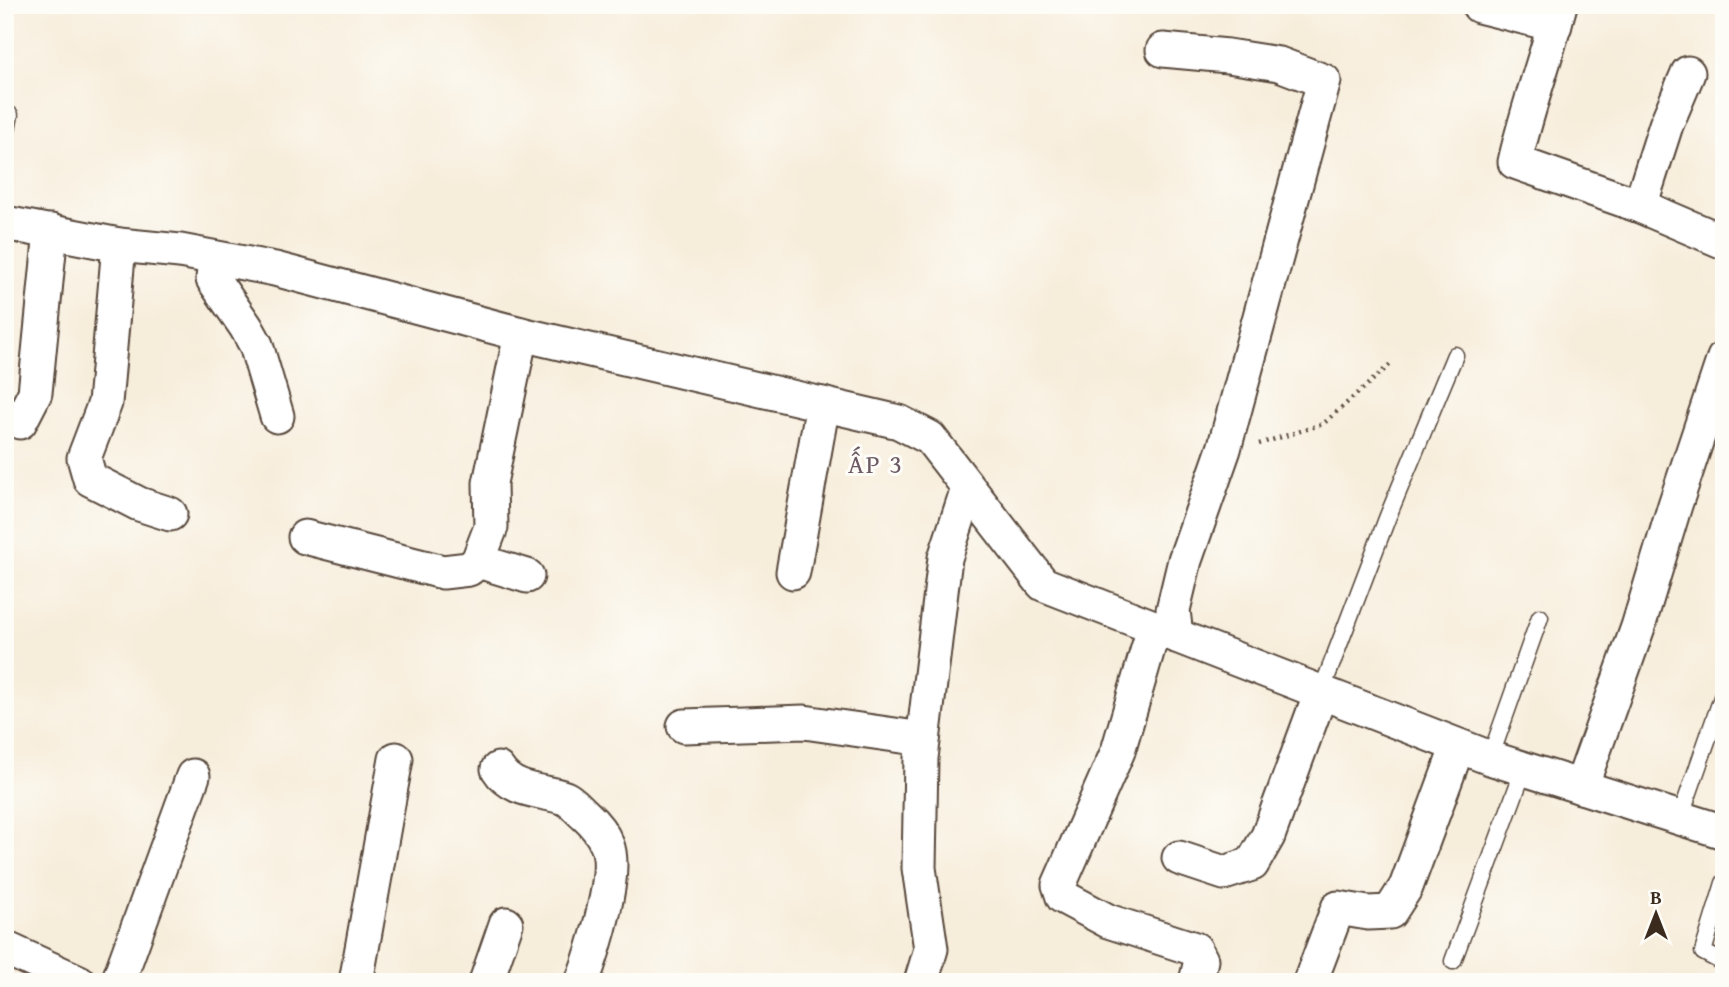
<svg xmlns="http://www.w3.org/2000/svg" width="1729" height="987" font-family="'Gentium Book Plus',serif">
	<rect width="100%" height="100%" fill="#fdfcf7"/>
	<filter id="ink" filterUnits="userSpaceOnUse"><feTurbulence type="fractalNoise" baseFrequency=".0143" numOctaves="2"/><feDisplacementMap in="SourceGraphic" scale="14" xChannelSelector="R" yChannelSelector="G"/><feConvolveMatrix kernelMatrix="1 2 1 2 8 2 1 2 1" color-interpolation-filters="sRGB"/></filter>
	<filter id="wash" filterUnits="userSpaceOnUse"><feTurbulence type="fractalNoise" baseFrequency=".00686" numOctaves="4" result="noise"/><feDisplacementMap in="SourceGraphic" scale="28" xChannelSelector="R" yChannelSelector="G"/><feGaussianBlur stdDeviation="1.57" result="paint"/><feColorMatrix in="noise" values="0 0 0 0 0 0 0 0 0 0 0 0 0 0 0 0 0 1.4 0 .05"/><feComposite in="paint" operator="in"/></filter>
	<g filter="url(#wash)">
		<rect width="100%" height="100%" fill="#f7eddb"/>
	</g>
	<g filter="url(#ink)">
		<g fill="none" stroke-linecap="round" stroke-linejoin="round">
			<!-- lane casing -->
			<g stroke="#57473a" stroke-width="19">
				<g id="lane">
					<path d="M5,140L10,115"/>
					<path d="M1321,692L1388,516L1455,355"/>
					<path d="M1490,758L1540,617"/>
					<path d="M1680,818L1724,692"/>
					<path d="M1724,883L1703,952L1724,963"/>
					<path d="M1453,961L1524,769"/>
				</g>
			</g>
			<!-- street casing -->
			<g stroke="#57473a" stroke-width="37">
				<g id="street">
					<path d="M1560,5C1546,58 1527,109 1515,162L1640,206L1724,242"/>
					<path d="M1479,6L1555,25"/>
					<path d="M1163,50L1228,56L1279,64L1324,81L1224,449L1185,560L1173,610L1176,636"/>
					<path d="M1640,206L1666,125L1688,73"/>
					<path d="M5,223L119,245L180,251L275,269L521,334L899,422L930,438L1043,584L1490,758L1724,832"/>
					<path d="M119,245L105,403L84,458L90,479L139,504L170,514"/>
					<path d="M215,258L213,279L246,327L256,345L277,416"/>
					<path d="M5,416L20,422L35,393L51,231"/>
					<path d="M305,537L443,572L469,569L478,561L491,527L490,483L521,334"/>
					<path d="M478,561L527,576"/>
					<path d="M793,572L823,404"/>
					<path d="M1154,628L1118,751L1059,885L1063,897L1108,921L1195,949L1201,960L1196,982"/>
					<path d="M684,726L804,722L923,739"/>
					<path d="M498,769C512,792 542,790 565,798C572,801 579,810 585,815C594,823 603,835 607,845C619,873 593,953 582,982"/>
					<path d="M1581,787L1638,627L1675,505L1724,358"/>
					<path d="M1179,858L1224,873L1252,864L1268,836L1321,692"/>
					<path d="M5,948L79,982"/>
					<path d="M118,982L193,776"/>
					<path d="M356,982L396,759"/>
					<path d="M486,982L506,924"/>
					<path d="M921,982L931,949L919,868L921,758L945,558L968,488"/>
					<path d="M1310,982L1338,908L1368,913L1390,912L1406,887L1458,746"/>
				</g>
			</g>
			<!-- path -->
			<path stroke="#57473a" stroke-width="4.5" stroke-dasharray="2 5" stroke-linecap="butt" d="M1259,444L1323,424L1393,362"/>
			<!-- lane -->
			<use href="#lane" stroke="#fff" stroke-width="16"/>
			<!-- street -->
			<use href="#street" stroke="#fff" stroke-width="33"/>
		</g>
	</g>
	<g text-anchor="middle" stroke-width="6" stroke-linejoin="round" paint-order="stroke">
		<!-- neighbourhood labels -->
		<g font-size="26" letter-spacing="2" fill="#6b5964" stroke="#fdfcf7">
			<text x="876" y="473">ẤP 3</text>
		</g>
	</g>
	<!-- margin -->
	<rect width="1729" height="987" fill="none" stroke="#fdfcf7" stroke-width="28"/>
	<!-- north arrow -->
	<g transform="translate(1656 914)" stroke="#fdfcf7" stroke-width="5" paint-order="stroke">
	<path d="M0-5L12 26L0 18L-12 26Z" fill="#3b2a1e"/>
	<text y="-10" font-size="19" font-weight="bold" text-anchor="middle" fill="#3b2a1e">B</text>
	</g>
</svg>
